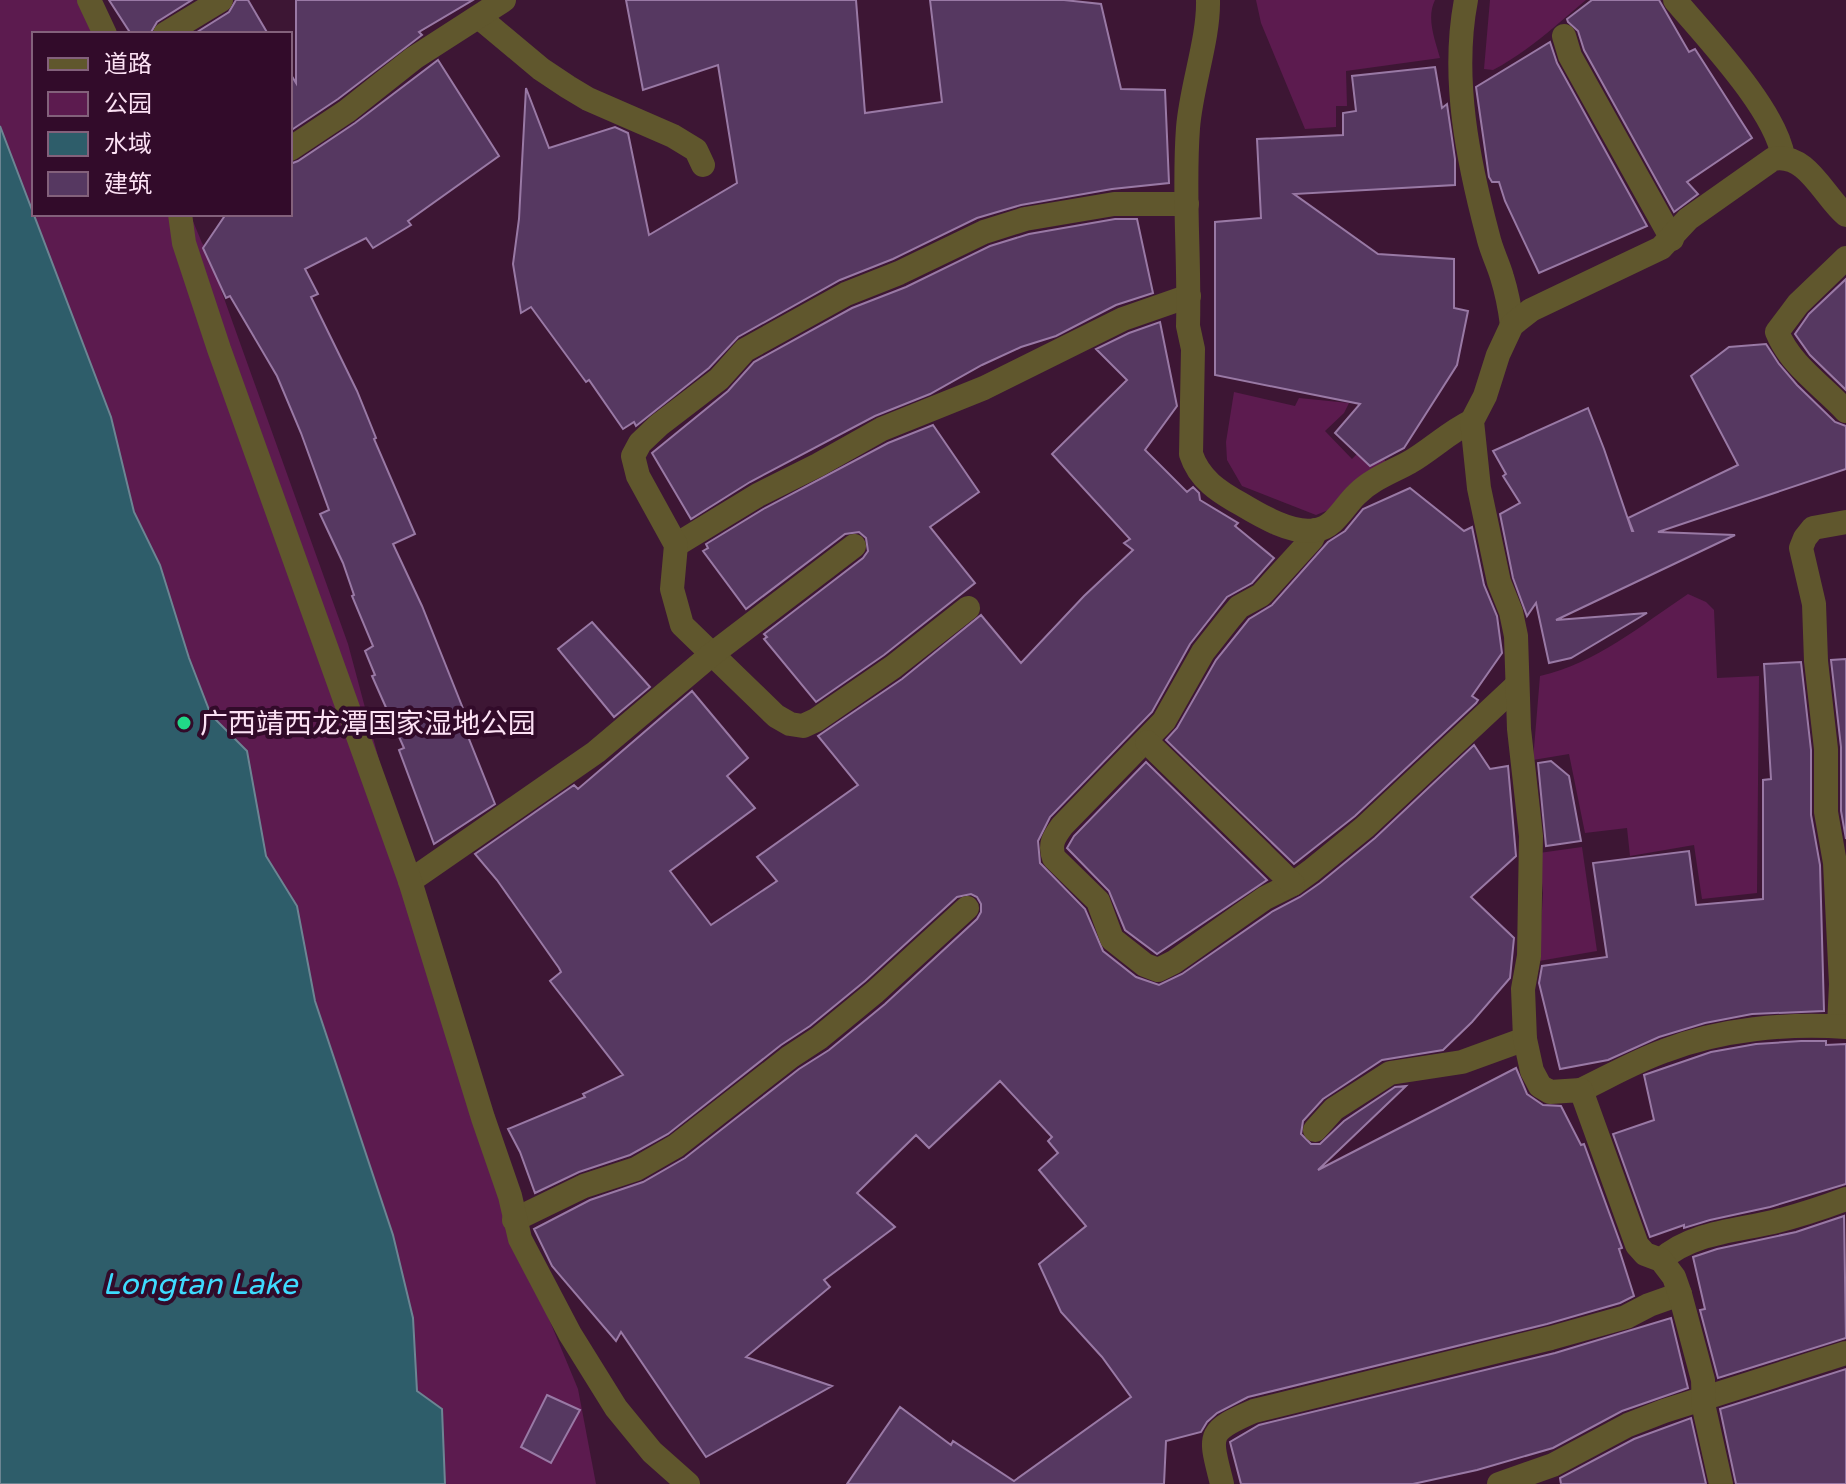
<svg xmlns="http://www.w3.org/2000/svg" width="1846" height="1484" font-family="'Varela Round','Noto Sans SC',sans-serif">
	<rect width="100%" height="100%" fill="#3d1634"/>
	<!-- green -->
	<g fill="#5c1b4f">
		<path d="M0,0H95L110,34H34V214H190L202,243L206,248L348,644L390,801L539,1295L578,1389L596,1484H0Z"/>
		<path d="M1435,0C1426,18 1435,40 1440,58L1346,71L1347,106H1336V127L1305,129L1261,23L1256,0Z"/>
		<path d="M1490,0H1586C1556,25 1529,51 1493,70L1484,69Z"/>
		<path d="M1234,392L1295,406L1299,398L1349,403L1344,413L1325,431L1352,459L1368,443L1391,467L1331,509L1316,515L1242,486L1227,460L1226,442Z"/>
		<path d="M1688,594L1706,602L1714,610L1717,678L1759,676L1757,893L1702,899L1694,845L1630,856L1627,828L1585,833L1569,754L1533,760L1540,676C1597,663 1641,625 1688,594Z"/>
		<path d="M1582,847L1597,951L1539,961L1543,893L1539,853Z"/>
	</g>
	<!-- water -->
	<path fill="#2e5d6a" stroke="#6c8593" stroke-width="2" d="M0,126L111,417L134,512L160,565L189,658L211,715L247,751L266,856L297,906L315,1001L393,1235L413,1318L417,1391L442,1409L445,1484H0Z"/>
	<!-- building -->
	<g fill="#563861" stroke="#9979a5" stroke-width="2">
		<path d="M109,0H192L157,22L150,34H131Z"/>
		<path d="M236,0H248L268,34H194L229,12Z"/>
		<path d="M296,0H473L419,32L422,35L338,99L290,131V73L296,83Z"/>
		<path d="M626,0H856L865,113L942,102L930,0H1064L1101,4L1121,89L1165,90L1169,183L1112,189L1021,205L977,218L893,259L840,280L738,337L709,368L636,426L634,422L623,429L589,380L586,382L531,307L521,313L513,264L519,219L526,88L549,148L615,127L628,133L649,235L737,183L718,65L643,90Z"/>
		<path d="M1592,0H1659L1689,52L1695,49L1752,138L1687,182L1698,194L1674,212L1584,50L1578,31L1568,22L1567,19Z"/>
		<path d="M1550,42L1557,63L1647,226L1539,273L1505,201L1499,182H1492L1489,177L1476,87Z"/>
		<path d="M438,60L499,156L408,221L411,225L373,248L366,238L305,269L318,294L311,297L357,391L376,438L374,439L415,534L393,544L422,606L464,711L459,714L495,804L434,844L399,750L404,748L372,676L375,675L365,651L373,646L352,596L354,595L343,563L320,514L329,510L301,433L277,376L230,296L226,298L203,248L226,214H290V164L298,161L355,123Z"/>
		<path d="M1435,67L1442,108L1447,104L1455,159V185L1294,194L1378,254L1454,259V308L1468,311L1457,365L1404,448L1370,466L1335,433L1360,404L1215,375V222L1261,218L1257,139L1343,135V113L1356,111L1352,76Z"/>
		<path d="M1115,219H1137L1153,293L1116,305L1056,336L1021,347L982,365L930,394L875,416L750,482L691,519L652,453L728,391L754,362L852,308L906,287L990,246L1029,234Z"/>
		<path d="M1846,279V390L1810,355L1795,334L1809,314Z"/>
		<path d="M1160,322L1177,406L1145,450L1187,492L1193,487L1199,493L1200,500L1238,523L1235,526L1274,558L1252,583L1227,597L1190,644L1152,712L1050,817L1038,841L1040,863L1085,909L1103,951L1136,977L1159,985L1182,974L1273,911L1300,897L1320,883L1375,838L1474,745L1490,769L1508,766L1516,856L1471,897L1514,938L1510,978L1472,1022L1443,1050L1382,1060L1323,1099L1303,1121L1301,1134L1311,1144H1320L1344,1121L1395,1087L1406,1086L1318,1170L1516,1068L1527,1094L1543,1105L1561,1106L1581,1145L1584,1144L1622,1248L1619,1249L1634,1296L1620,1303L1547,1324L1248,1397L1217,1413L1207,1422L1201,1432L1166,1441L1164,1484H847L900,1407L951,1445L953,1441L1014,1481L1131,1397L1102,1357L1061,1312L1039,1264L1086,1226L1039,1170L1058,1153L1048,1141L1052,1137L1000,1081L929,1148L916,1135L857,1193L895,1227L824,1280L830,1287L746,1357L832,1386L706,1457L621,1332L616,1341L552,1266L534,1229L590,1200L643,1182L685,1158L799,1069L829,1050L885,1004L977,919L981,912V904L977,897L971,894L957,897L865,981L810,1026L781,1045L668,1134L630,1155L579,1172L535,1193L520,1152L508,1129L585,1097L583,1094L623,1075L550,981L561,972L559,968L497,880L475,854L574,785L578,789L692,691L748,758L727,776L755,808L670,871L711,925L777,881L757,857L858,785L818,736L902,679L981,615L1021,663L1084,596L1133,550L1124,543L1130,539L1052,454L1127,380L1096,349L1129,333Z"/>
		<path d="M1766,344L1779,364L1797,385L1835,422L1846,426V469L1658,532L1735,535L1556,620L1647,613L1571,658L1549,663L1536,603L1527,616L1513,578L1500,514L1520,503L1503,476L1506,474L1493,451L1588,408L1604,449L1632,531H1633L1628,518L1738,465L1691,376L1729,347Z"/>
		<path d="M933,425L979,492L930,527L975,583L884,655L816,702L764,639L767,637L764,634L863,558L868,551L866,538L859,532L845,534L746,609L703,551L708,548L706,544L765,508L888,443Z"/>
		<path d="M1410,488L1464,531L1472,527L1484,585L1497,616L1502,653L1472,696L1478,700L1476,703L1355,816L1294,864L1166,740L1177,728L1216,660L1249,619L1272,605L1328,542L1345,531L1363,509Z"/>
		<path d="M592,622L650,687L614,717L558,649Z"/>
		<path d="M1846,659V839L1841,811V747L1831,660Z"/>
		<path d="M1801,662L1811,750V815L1820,865L1824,1011L1752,1014L1705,1023L1659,1037L1608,1060L1560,1069L1539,983L1542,966L1607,957L1593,863L1689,851L1696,905L1763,899V780L1771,779L1764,664Z"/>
		<path d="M1551,761L1569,776L1581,841L1546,846L1538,763Z"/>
		<path d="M1146,762L1267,880L1157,954L1125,930L1109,891L1067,848L1074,836Z"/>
		<path d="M1801,1041H1826V1045L1846,1044V1184L1770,1207L1710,1220L1684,1228V1225L1650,1237L1613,1134L1654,1120L1644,1075L1711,1052L1756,1044Z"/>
		<path d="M1844,1216L1846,1338L1718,1378L1700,1310L1705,1309L1693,1257L1717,1249L1796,1232Z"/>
		<path d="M1671,1318L1688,1388L1622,1411L1553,1448L1477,1470L1413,1484H1241L1230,1442L1259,1425L1555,1353Z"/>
		<path d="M1846,1369V1484H1736L1720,1409Z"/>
		<path d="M547,1395L580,1410L551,1463L521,1447Z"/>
		<path d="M1691,1418L1706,1484H1561L1560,1478L1634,1439Z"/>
	</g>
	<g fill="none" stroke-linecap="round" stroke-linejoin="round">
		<!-- lane -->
		<g stroke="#60572d" stroke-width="24">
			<path d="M1675,0C1706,37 1776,110 1783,157"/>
			<path d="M480,18L541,69L568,87L588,99L673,136L696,150L703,165"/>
			<path d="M165,34L221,0"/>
			<path d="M1564,36L1570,56L1672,239"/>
			<path d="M1846,258L1798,304L1777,332C1791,366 1822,385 1846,411"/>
			<path d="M1316,530L1312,539L1261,595L1239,607L1229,619L1203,652L1164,721L1062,826C1054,837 1049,844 1054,858L1098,901L1112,939L1145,965L1158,970L1174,962L1265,898L1293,884L1311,871L1365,827L1517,685"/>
			<path d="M676,545L758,495L818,465L882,429L984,388L1123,319L1189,296"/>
			<path d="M968,608L893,667L816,720L803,726L790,724L776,716L682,625L672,589L676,545L638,476L633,456L640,443L659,425L719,379L745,350L846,294L899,273L984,232L1025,219L1114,204H1187"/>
			<path d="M1147,742L1293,884"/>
			<path d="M410,881L596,752L711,655L854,546"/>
			<path d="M1315,1130L1334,1109L1390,1073L1462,1062L1525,1039"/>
			<path d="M514,1220L584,1186L636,1169L676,1146L790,1057L819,1038L875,992L967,908"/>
			<path d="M1661,1260C1691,1233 1734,1231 1773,1222C1798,1216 1822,1208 1846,1199"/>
			<path d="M1222,1484C1210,1435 1205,1432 1254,1411L1551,1338L1626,1317L1649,1305L1680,1294"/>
			<path d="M1499,1484L1553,1465L1628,1425L1664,1411L1846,1353"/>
		</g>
		<!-- street -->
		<g stroke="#60572d" stroke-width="24">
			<path d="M89,0L105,34"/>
			<path d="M1208,0C1209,39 1191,87 1188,128C1183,194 1190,260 1188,326L1193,349L1191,454C1199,479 1219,492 1241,504C1261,516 1293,535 1316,530C1335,527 1344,506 1357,494C1372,479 1392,472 1410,462C1432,449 1449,432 1472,421"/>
			<path d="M1466,0C1451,78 1468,161 1488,236C1491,250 1498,263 1502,277C1507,293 1510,309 1512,325"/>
			<path d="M290,149L347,111L414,58L504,0"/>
			<path d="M180,214L184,243L219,349L410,881L483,1118L510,1196L520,1239L570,1334L616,1408L652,1452L688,1484"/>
			<path d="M1839,1026L1841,984L1835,863L1826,812V749L1816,661L1814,604L1801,548L1805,538L1813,528L1846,522"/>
			<path d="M1581,1090C1608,1077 1636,1061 1664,1051C1720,1029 1787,1023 1846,1027"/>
			<path d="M1721,1484L1704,1408L1703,1380L1680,1294L1674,1277L1661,1260L1645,1254L1637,1245L1581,1090L1550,1092L1540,1086L1532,1071L1525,1039L1523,989L1529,956L1531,836L1519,729L1516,636L1511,612L1499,582L1479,488L1472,421L1485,396L1498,355L1512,325L1531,310L1661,248L1688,219L1773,159C1807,152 1824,197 1846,215"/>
		</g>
	</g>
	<!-- markers -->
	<circle fill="#21d887" stroke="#320b2a" stroke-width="3" cx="184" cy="723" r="8"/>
	<g text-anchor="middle" stroke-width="8" stroke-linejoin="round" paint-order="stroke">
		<!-- poi labels -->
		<g font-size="28" fill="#fce1f4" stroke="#320b2a" text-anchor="start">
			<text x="200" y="733">广西靖西龙潭国家湿地公园</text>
		</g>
		<!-- water labels -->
		<g font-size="30" font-style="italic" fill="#3edbfe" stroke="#320b2a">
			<text x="200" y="1294">Longtan Lake</text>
		</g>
	</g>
	<!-- legend -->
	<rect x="32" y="32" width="260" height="184" fill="#320b2a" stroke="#83617b" stroke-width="2"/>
	<rect x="48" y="58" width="40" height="12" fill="#60572d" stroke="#83617b" stroke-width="2"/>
	<text x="104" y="72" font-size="24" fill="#fce1f4">道路</text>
	<rect x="48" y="92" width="40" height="24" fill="#5c1b4f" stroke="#83617b" stroke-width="2"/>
	<text x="104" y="112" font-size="24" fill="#fce1f4">公园</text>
	<rect x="48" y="132" width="40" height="24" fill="#2e5d6a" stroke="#83617b" stroke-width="2"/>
	<text x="104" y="152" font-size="24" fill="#fce1f4">水域</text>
	<rect x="48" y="172" width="40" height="24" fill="#563861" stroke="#83617b" stroke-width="2"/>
	<text x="104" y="192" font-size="24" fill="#fce1f4">建筑</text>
</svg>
